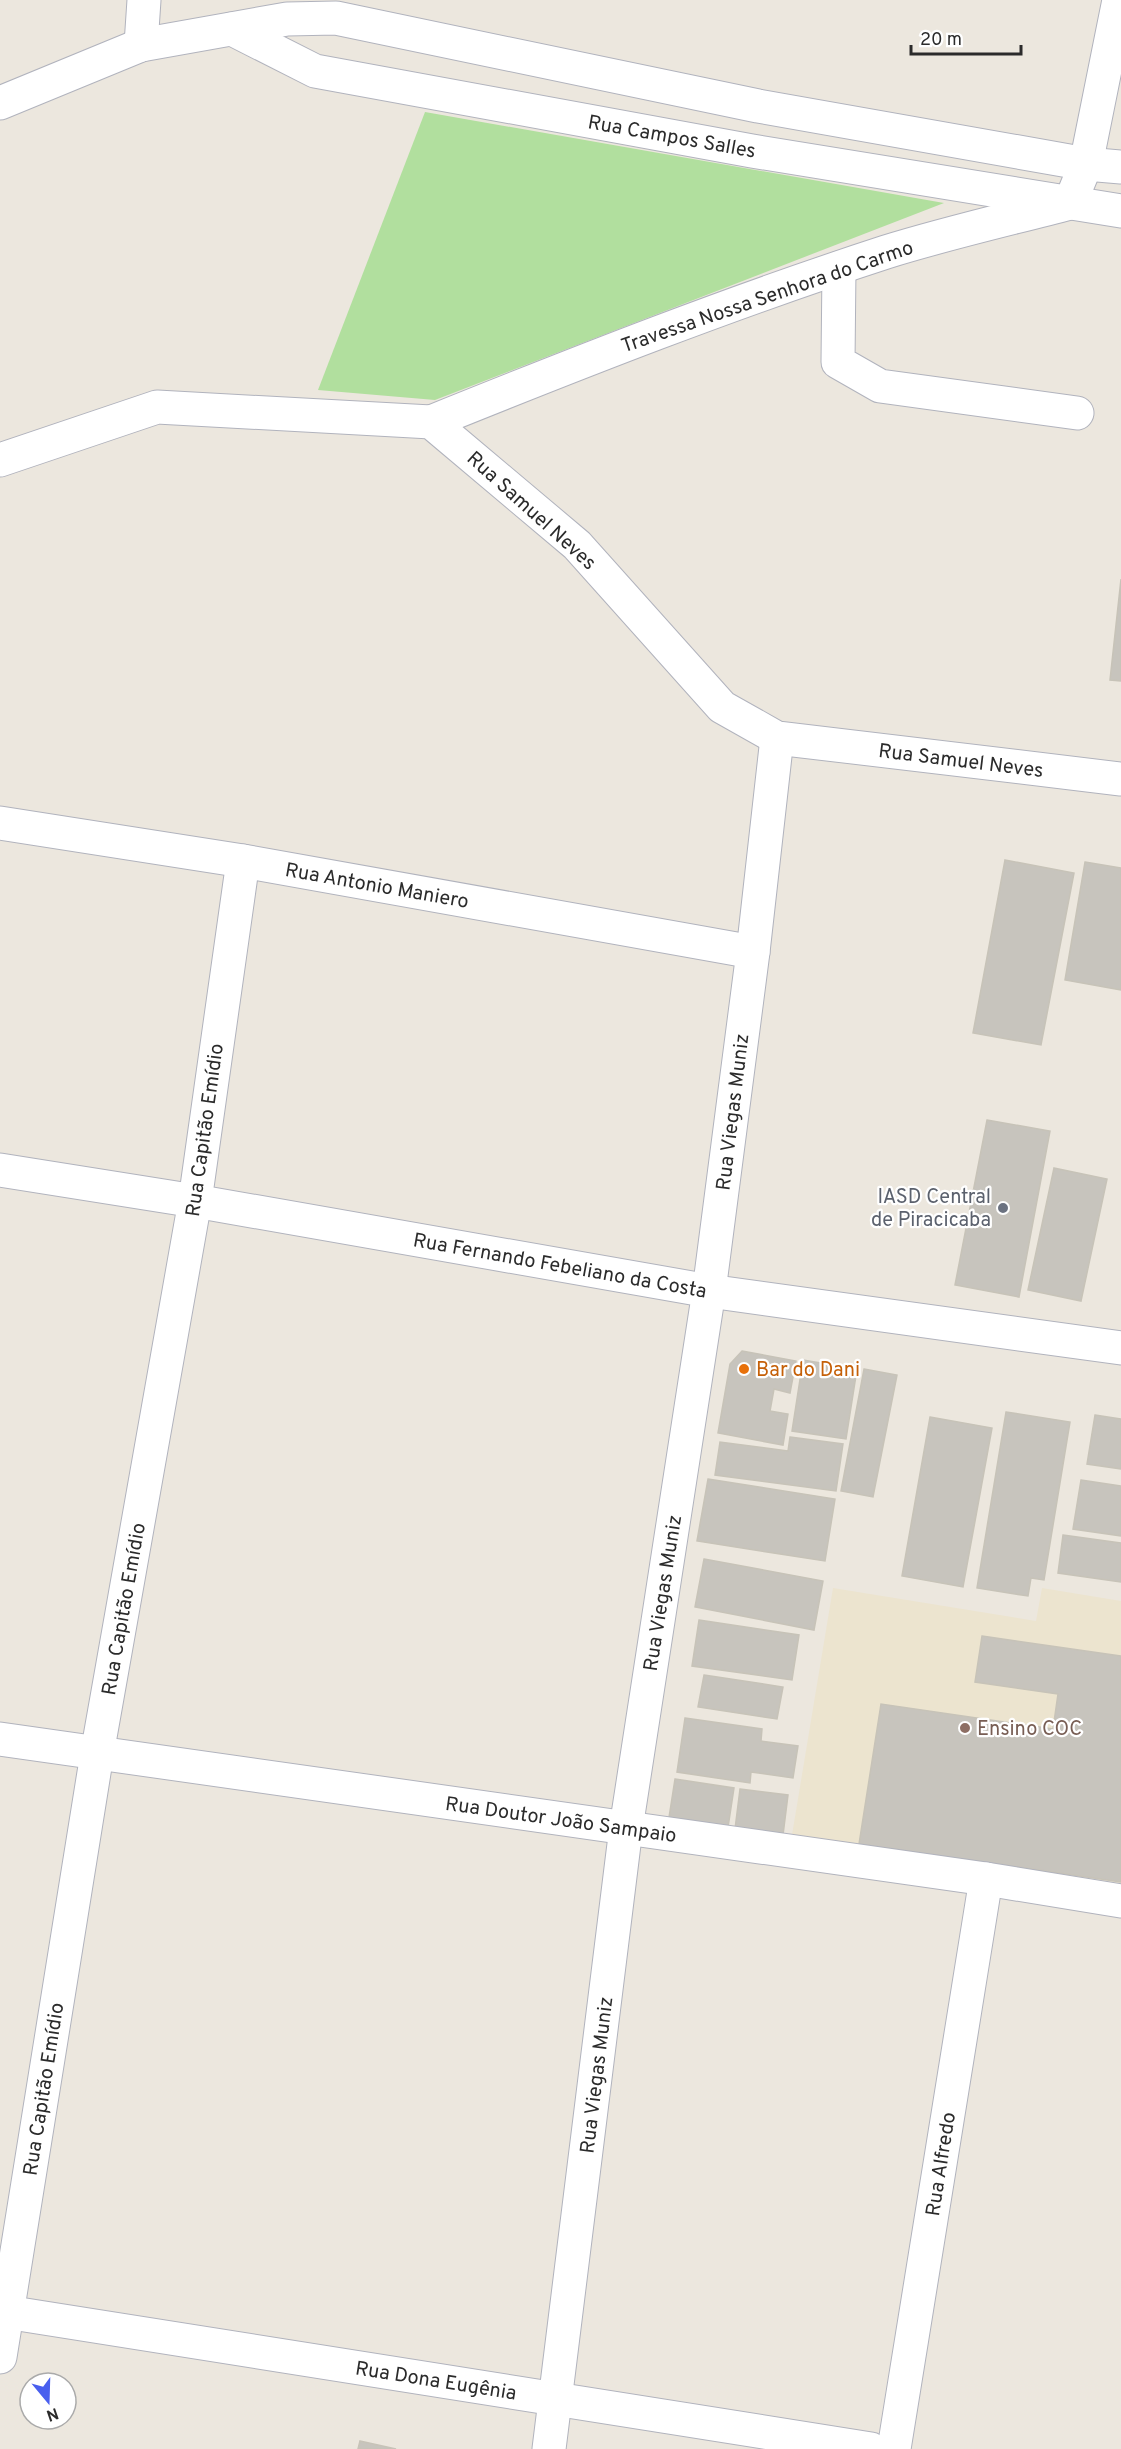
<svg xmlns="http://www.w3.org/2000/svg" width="1121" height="2449" font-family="Overpass,sans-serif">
	<rect width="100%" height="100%" fill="#ece7de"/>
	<!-- education -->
	<path fill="#ece4cf" d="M833,1588L1036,1621L1042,1588L1121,1601V1889L792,1835Z"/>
	<!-- green -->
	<path fill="#b1df9e" d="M425,112L944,203L435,400L318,390Z"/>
	<!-- building -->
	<g fill="#c7c4bd" stroke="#c7c3b8" stroke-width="1.5">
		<path d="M1121,579V681L1110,680Z"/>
		<path d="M1005,860L1074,873L1041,1045L973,1033Z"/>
		<path d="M1085,862L1121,868V990L1065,980Z"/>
		<path d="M987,1120L1050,1131L1019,1297L955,1285Z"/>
		<path d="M1054,1168L1107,1179L1081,1301L1028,1290Z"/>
		<path d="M742,1351L796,1361L790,1393L774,1389L770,1411L788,1414L783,1445L718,1433L730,1364Z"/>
		<path d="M803,1360L857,1369L846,1439L792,1431Z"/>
		<path d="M864,1369L897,1375L873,1497L841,1491Z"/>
		<path d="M1006,1412L1070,1422L1044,1580L1031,1578L1028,1596L977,1588Z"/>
		<path d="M1095,1415L1121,1419V1469L1087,1464Z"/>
		<path d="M930,1417L992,1428L963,1587L902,1576Z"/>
		<path d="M790,1437L843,1444L836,1491L715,1475L720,1442L788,1451Z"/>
		<path d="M708,1479L835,1499L825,1561L697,1541Z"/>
		<path d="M1081,1480L1121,1486V1536L1073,1529Z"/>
		<path d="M1063,1535L1121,1543V1582L1058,1573Z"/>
		<path d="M704,1559L823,1581L814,1630L695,1607Z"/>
		<path d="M699,1620L799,1635L792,1680L692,1666Z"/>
		<path d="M982,1636L1121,1656V1882L859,1844L881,1704L1053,1729L1058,1694L975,1682Z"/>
		<path d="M704,1675L783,1687L777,1719L698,1707Z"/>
		<path d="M685,1718L762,1729L761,1741L798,1746L793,1778L751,1772L750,1783L677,1772Z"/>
		<path d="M675,1779L734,1788L727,1834L668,1824Z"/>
		<path d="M740,1789L788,1795L782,1843L734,1837Z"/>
		<path d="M360,2441L396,2449H358Z"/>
	</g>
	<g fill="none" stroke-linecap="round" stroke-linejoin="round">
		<!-- minor casing -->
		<g stroke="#b1b3bd" stroke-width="35">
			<g id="minor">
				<path d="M232,29L315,71L752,151L1121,211"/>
				<path d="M141,45L144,0"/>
				<path d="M0,103L141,45L287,19L336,18L758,106L1086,164L1121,167"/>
				<path d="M839,268L838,362L880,386L1077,413"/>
				<path d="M431,422C582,361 732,302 886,252C947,233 1009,219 1070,203L1086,164L1119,0"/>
				<path d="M0,460L157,407L431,422L577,545L722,707L777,738L1121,779"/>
				<path d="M0,823L243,861L753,952"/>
				<path d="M0,1170L195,1201L709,1291L1121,1348"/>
				<path d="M0,1739L986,1879L1121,1901"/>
				<path d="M0,2311L871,2449"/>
				<path d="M0,2357L97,1754L195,1201L243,861"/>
				<path d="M549,2449L626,1828L709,1291L753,952L777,738"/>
				<path d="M894,2449L986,1879"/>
			</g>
		</g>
		<!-- minor -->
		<use href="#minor" stroke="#fff" stroke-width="33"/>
	</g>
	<!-- markers -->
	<circle fill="#6b7280" stroke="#fff" stroke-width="2" cx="1003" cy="1208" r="6"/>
	<circle fill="#e8710a" stroke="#fff" stroke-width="2" cx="744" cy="1369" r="6"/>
	<circle fill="#8d6e63" stroke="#fff" stroke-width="2" cx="965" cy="1728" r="6"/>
	<g text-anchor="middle" stroke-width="4.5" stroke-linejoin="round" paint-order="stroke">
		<!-- street labels -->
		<g font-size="20" fill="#2b2b2b" stroke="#fff">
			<text transform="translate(672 136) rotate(10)" y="7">Rua Campos Salles</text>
			<text transform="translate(767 296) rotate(-19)" y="7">Travessa Nossa Senhora do Carmo</text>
			<text transform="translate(532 510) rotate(42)" y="7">Rua Samuel Neves</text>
			<text transform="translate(961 760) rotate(7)" y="7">Rua Samuel Neves</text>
			<text transform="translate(377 885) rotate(10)" y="7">Rua Antonio Maniero</text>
			<text transform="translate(732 1112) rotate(-83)" y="7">Rua Viegas Muniz</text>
			<text transform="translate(204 1130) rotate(-82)" y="7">Rua Capitão Emídio</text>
			<text transform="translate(560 1265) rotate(10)" y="7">Rua Fernando Febeliano da Costa</text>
			<text transform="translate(662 1593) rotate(-81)" y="7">Rua Viegas Muniz</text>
			<text transform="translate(123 1609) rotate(-80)" y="7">Rua Capitão Emídio</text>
			<text transform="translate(561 1819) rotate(8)" y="7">Rua Doutor João Sampaio</text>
			<text transform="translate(596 2075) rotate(-83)" y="7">Rua Viegas Muniz</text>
			<text transform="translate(43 2089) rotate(-81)" y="7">Rua Capitão Emídio</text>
			<text transform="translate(940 2164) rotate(-81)" y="7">Rua Alfredo</text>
			<text transform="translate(436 2380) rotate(9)" y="7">Rua Dona Eugênia</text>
		</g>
		<!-- worship labels -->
		<g font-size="20" fill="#5b616d" stroke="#fff" text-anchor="end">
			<text x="991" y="1203">IASD Central<tspan x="991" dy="23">de Piracicaba</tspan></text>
		</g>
		<!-- food labels -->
		<g font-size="20" fill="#c56008" stroke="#fff" text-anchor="start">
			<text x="756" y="1376">Bar do Dani</text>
		</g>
		<!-- education labels -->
		<g font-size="20" fill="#785e54" stroke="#fff" text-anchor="start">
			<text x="977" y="1735">Ensino COC</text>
		</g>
	</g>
	<!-- north arrow -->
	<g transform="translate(48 2401) rotate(161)"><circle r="28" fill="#ffffff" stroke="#aaaaaa" stroke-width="1.5"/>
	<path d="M0-4.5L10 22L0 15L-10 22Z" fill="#495fee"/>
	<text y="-9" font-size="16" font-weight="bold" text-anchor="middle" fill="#2b2b2b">N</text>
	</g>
	<!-- scale -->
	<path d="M911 45v9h110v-9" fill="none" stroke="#2b2b2b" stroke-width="3"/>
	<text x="920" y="45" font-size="18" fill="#2b2b2b" stroke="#ffffff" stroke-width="4.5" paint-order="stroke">20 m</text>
</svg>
